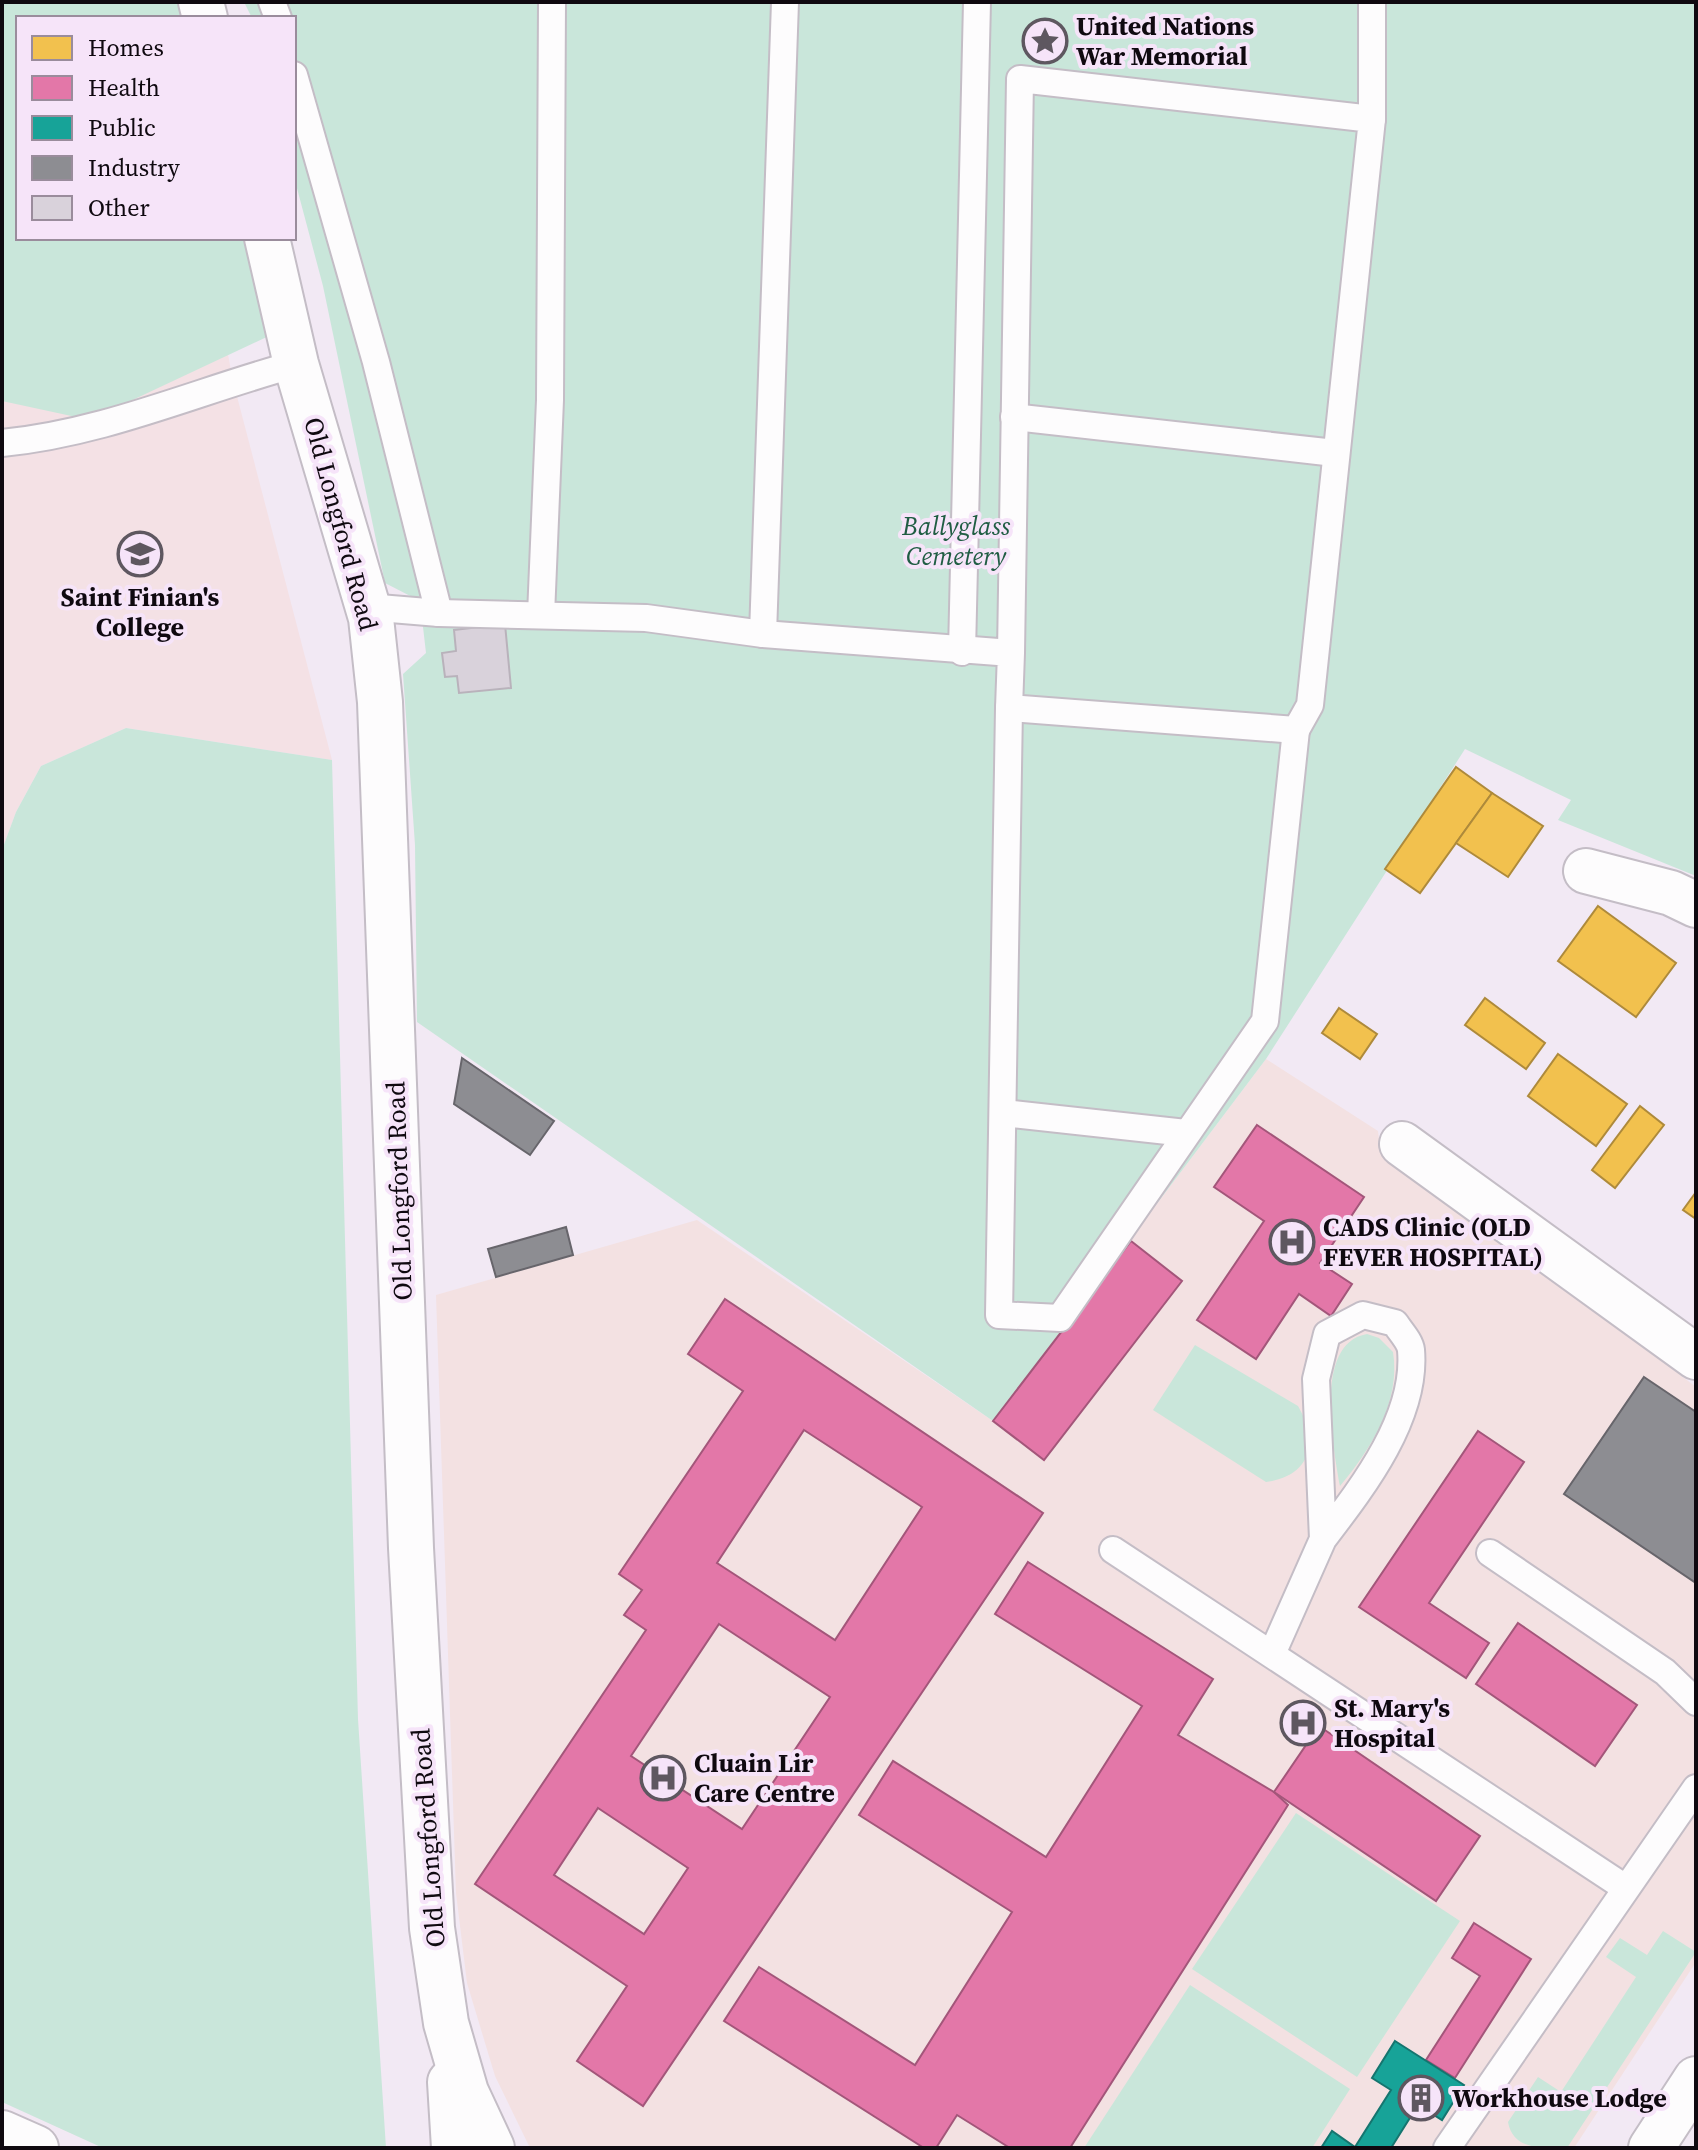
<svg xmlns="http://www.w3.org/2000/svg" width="1698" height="2150" font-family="'Source Serif 4',serif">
	<rect width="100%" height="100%" fill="#f2e9f4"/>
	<!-- education -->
	<path fill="#f4e1e5" d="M2,2L18,18V238H206L233,381L332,760L126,728L41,766L16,812L2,850Z"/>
	<!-- medical -->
	<path fill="#f3e1e2" d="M1266,1059L1378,1131L1380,1147L1696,1387V1962L1574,2148H530L495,2076L467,1983L456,1893L436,1295L697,1220L993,1421Z"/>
	<!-- green -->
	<g fill="#c9e6da">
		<path d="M2,2H181L185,18H18V238H249L271,335L90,420L2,401Z"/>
		<path d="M244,2H1696V876L1558,820L1571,800L1465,749L1266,1059L993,1421L417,1022L415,845L403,674L426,653L420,601L385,583L323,286L294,177V18H252Z"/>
		<path d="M126,728L332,760L358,1719L386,2148H103L2,2102V850L16,812L41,766Z"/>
		<path d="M1367,1334L1379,1338L1393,1352C1401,1402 1371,1449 1340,1486C1334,1450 1312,1343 1367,1334Z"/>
		<path d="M1195,1345L1298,1406C1319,1442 1311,1476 1266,1482L1153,1410Z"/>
		<path d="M1296,1813L1460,1921L1357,2077L1192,1969Z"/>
		<path d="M1663,1931L1696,1952L1567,2148C1541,2148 1513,2150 1508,2122L1538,2077L1561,2092L1636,1977L1606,1957L1620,1938L1647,1955Z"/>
		<path d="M1190,1985L1350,2089L1312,2148H1084Z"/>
	</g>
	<!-- homes -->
	<g fill="#f2c14e" stroke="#ae8a3b" stroke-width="2">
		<path d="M1456,767L1492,793L1420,893L1385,869Z"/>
		<path d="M1492,793L1543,826L1508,877L1456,843Z"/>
		<path d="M1598,906L1676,963L1636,1017L1558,961Z"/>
		<path d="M1485,998L1545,1043L1526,1069L1465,1025Z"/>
		<path d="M1339,1008L1377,1034L1360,1059L1322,1033Z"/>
		<path d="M1558,1054L1627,1104L1596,1146L1528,1096Z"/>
		<path d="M1640,1106L1664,1125L1615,1188L1592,1170Z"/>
		<path d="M1696,1192V1219L1683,1210Z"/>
	</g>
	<!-- health -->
	<g fill="#e377a8" stroke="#a3567a" stroke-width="2" fill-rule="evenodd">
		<path d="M1257,1125L1364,1197L1320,1263L1352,1284L1331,1316L1299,1294L1256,1359L1197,1320L1264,1221L1214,1187Z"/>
		<path d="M1131,1241L1182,1281L1044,1460L993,1421Z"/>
		<path d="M725,1299L1043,1513L643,2106L577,2061L627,1986L475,1884L646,1630L624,1615L642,1590L619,1574L743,1391L688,1354ZM804,1430L922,1507L835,1640L717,1563ZM719,1624L830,1697L742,1829L631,1756ZM598,1808L688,1868L644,1934L554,1875Z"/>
		<path d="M1478,1431L1524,1462L1429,1603L1489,1643L1466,1678L1359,1607Z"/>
		<path d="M1028,1562L1213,1679L1178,1735L1274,1792L1288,1805L1070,2148H1010L957,2115L936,2148H924L724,2021L759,1967L915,2065L1012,1912L859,1815L893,1761L1046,1857L1142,1706L995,1614Z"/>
		<path d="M1518,1623L1637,1705L1595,1766L1476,1684Z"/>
		<path d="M1319,1726L1480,1836L1436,1901L1274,1792Z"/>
		<path d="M1474,1923L1531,1959L1455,2078L1426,2060L1480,1976L1452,1958Z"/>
	</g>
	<!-- public -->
	<path fill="#17a398" stroke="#15756f" stroke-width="2" d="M1395,2041L1464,2085L1442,2120L1418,2105L1391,2148H1321L1332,2131L1355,2147L1391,2090L1372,2078Z"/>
	<!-- industry -->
	<g fill="#8d8d92" stroke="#67656b" stroke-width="2">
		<path d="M462,1058L554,1121L530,1155L454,1104Z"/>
		<path d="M566,1227L573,1255L496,1277L488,1249Z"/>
		<path d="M1644,1377L1696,1412V1583L1564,1494Z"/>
	</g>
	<!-- building -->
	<path fill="#d9d2db" stroke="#b9b2bb" stroke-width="2" d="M505,624L511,688L459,693L457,676L445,677L442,653L456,651L454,630Z"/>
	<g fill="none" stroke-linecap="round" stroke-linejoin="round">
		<!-- lane casing -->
		<g stroke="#c4bdc6" stroke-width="30">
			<g id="lane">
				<path d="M272,2L278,18"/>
				<path d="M1372,2V119"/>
				<path d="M294,75L376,362L439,613"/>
				<path d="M1014,417L1335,453"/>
				<path d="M2,443C105,433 197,391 296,364"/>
				<path d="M367,607L439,613L646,618L763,634L1011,653L1009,708L1296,730L1310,705L1372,119L1020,79L1011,653"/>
				<path d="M541,615L550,400L552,2"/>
				<path d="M763,634L785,2"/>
				<path d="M962,652L977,2"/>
				<path d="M1009,708L999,1315L1060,1318L1265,1021L1296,730"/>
				<path d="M1003,1113L1186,1133"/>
				<path d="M1113,1550L1624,1887"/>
				<path d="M1490,1553L1665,1672L1696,1702"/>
				<path d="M1272,1654L1323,1539L1316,1379L1327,1334L1363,1315L1395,1323C1400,1331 1410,1341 1411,1350C1417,1418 1362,1488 1323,1539"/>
				<path d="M1447,2148L1696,1788"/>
			</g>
		</g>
		<!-- street casing -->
		<g stroke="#c4bdc6" stroke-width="48">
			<g id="street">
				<path d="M1586,871L1671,893L1696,905"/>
				<path d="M1402,1144L1696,1357"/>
				<path d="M2,2133L36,2148"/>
			</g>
		</g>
		<!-- secondary casing -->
		<g stroke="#c4bdc6" stroke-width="48">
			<g id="secondary">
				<path d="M201,2L205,18"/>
				<path d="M267,238L296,364L371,618L380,702L411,1548L432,1928L446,2023L466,2092L492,2148"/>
				<path d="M450,2082L454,2148"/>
				<path d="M1651,2148L1696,2079"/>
			</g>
		</g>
		<!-- lane -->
		<use href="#lane" stroke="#fdfcfd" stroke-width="26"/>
		<!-- street -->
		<use href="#street" stroke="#fdfcfd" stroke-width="44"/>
		<!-- secondary -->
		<use href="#secondary" stroke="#fdfcfd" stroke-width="44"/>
	</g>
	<!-- icons -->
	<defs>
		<g id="sight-ring" transform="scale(2.3)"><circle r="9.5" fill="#f6e4f9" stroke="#5e5760" stroke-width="1.5"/><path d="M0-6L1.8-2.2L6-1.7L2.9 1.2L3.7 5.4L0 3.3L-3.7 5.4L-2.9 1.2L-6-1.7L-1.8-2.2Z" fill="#5e5760"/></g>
		<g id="school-ring" transform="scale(2.3)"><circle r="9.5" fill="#f6e4f9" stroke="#5e5760" stroke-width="1.5"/><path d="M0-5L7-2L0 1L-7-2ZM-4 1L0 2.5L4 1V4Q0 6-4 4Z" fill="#5e5760"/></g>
		<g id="hospital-ring" transform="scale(2.3)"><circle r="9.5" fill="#f6e4f9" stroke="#5e5760" stroke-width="1.5"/><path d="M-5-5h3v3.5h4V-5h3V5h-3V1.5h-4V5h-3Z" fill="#5e5760"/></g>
		<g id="building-ring" transform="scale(2.3)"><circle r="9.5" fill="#f6e4f9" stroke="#5e5760" stroke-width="1.5"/><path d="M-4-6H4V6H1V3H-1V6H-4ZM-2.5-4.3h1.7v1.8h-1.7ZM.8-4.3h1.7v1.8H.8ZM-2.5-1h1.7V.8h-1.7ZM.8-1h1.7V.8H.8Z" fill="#5e5760"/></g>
	</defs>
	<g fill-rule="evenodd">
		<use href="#sight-ring" x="1045" y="41"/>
		<use href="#school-ring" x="140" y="554"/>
		<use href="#hospital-ring" x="1292" y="1242"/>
		<use href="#hospital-ring" x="1303" y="1723"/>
		<use href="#hospital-ring" x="663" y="1778"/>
		<use href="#building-ring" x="1421" y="2098"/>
	</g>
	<g text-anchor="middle" stroke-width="8" stroke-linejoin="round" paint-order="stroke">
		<!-- poi labels -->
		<g font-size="26" font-weight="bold" fill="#0f0910" stroke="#f6e4f9" text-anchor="start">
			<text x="1076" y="35">United Nations<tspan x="1076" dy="30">War Memorial</tspan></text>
			<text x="140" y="606" text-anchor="middle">Saint Finian's<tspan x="140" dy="30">College</tspan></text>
			<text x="1323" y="1236">CADS Clinic (OLD<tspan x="1323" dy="30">FEVER HOSPITAL)</tspan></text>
			<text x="1334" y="1717">St. Mary's<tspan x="1334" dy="30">Hospital</tspan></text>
			<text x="694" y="1772">Cluain Lir<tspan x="694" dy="30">Care Centre</tspan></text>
			<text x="1452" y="2107">Workhouse Lodge</text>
		</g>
		<!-- street labels -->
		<g font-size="26" fill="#0f0910" stroke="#f6e4f9">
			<text transform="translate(341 524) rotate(75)" y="9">Old Longford Road</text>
			<text transform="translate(399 1191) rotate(-92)" y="9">Old Longford Road</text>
			<text transform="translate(428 1838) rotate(-94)" y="9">Old Longford Road</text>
		</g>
		<!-- park labels -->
		<g font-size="26" font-style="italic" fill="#205d43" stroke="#f6e4f9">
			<text x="956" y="535">Ballyglass<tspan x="956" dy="30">Cemetery</tspan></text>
		</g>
	</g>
	<!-- border -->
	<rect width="1698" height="2150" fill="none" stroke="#0f0910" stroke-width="8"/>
	<!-- legend -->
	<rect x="16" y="16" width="280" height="224" fill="#f6e4f9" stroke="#9a8c9c" stroke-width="2"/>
	<rect x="32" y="36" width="40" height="24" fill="#f2c14e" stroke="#9a8c9c" stroke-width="2"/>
	<text x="88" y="56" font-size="24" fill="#0f0910">Homes</text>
	<rect x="32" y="76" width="40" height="24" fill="#e377a8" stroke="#9a8c9c" stroke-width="2"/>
	<text x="88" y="96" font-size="24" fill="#0f0910">Health</text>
	<rect x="32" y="116" width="40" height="24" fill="#17a398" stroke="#9a8c9c" stroke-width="2"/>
	<text x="88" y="136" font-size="24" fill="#0f0910">Public</text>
	<rect x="32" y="156" width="40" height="24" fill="#8d8d92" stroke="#9a8c9c" stroke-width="2"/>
	<text x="88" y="176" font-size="24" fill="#0f0910">Industry</text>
	<rect x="32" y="196" width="40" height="24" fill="#d9d2db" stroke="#9a8c9c" stroke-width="2"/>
	<text x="88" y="216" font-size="24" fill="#0f0910">Other</text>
</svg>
